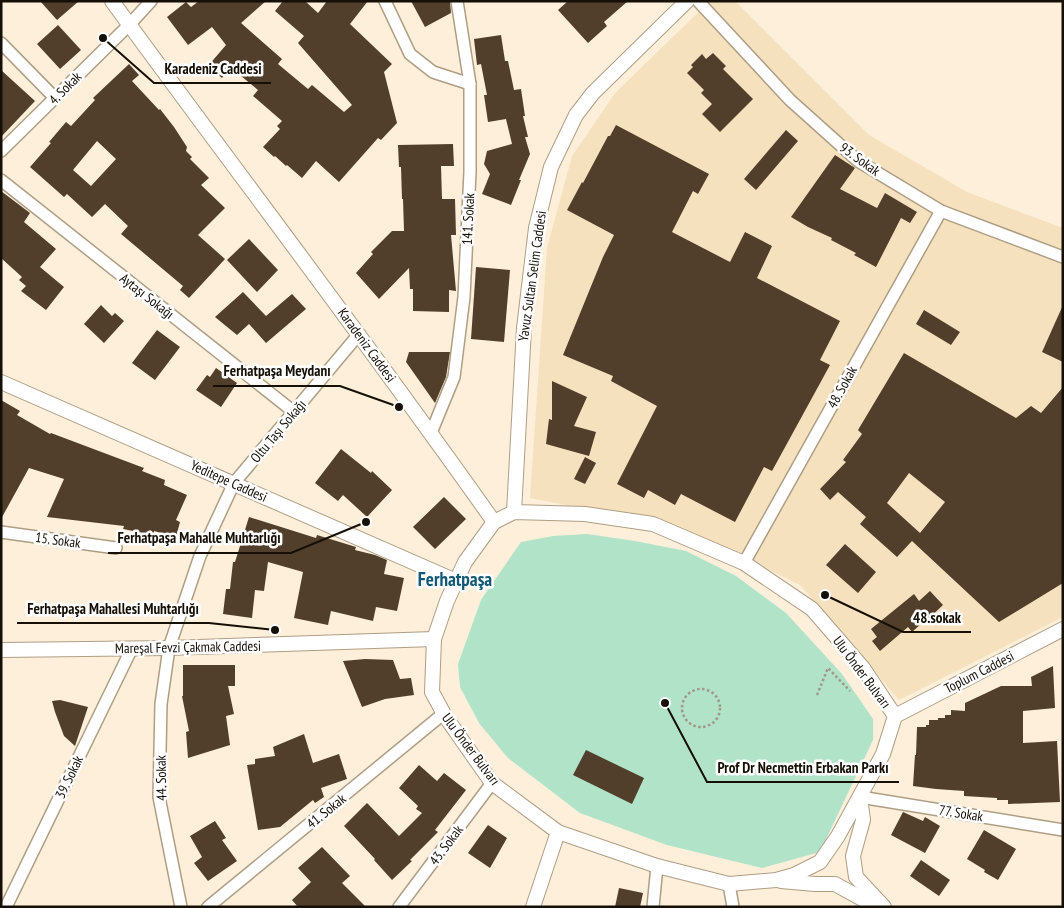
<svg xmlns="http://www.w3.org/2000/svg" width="1064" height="908" font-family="'PT Sans Narrow',sans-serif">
	<rect width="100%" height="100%" fill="#fdefd9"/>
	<!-- built -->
	<path fill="#f6e1bf" d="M710,1H735L869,135L967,192L1063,228V617L899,700L800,585L683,528L530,498L547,248L572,156L615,93Z"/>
	<!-- green -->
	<path fill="#b1e3c9" d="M587,534L635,541L686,551L736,576L786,613L842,674L873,719V740L820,852L762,868L667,845L580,813L508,758L479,723L460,687L458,664L481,600L521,542L553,536Z"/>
	<!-- building -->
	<g fill="#513f2b" fill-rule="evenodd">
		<path d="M40,1H79L57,20Z"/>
		<path d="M199,1H266L241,23L282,59L278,64L308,89L312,85L344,112L352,105L298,43L304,36L275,11L283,1H305L318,13L327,1H368L350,24L392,64L384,72L397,123L381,140L378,138L339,182L316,161L302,178L287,165L286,166L275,156L274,157L263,147L280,129L277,126L282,121L253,96L258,90L230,67L222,78L208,66L226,45L212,27L188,45L167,17L186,2L191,7Z"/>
		<path d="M411,1H450L451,13L425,27Z"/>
		<path d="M568,1H628L604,22L607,26L588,43L558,10Z"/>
		<path d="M58,25L81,50L60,69L37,44Z"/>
		<path d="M501,35L505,61H508L514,90L521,89L525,116H523L528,137H525L530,154L519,180H521L511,205L482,194L490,174L484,164L487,151L512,144L506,119L488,122L484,95H487L481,64L477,65L474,39Z"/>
		<path d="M713,53L726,66L723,69L753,99L720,132L702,114L712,104L701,93L704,90L687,73L693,67L691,65L702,54L706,59Z"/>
		<path d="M129,64L139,75L132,81L159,110L160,109L174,127L187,147L186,151L192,157L190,159L209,178L201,185L225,208L198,235L225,259L189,298L180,290L183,286L121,234L128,226L105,204L92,217L67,194L64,197L30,167L51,143L49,142L66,122L71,126L95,100L93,98ZM97,141L116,159L91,186L73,170Z"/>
		<path d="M1,70L35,101L1,137Z"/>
		<path d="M616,125L709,174L698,194L693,191L672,232L730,262L745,232L772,246L757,278L840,321L820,360L830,365L772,471L764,467L735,522L681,494L675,505L648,490L644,498L617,484L657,406L611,381L613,376L563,355L603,257L614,235L567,210L582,182L583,183L608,136H610Z"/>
		<path d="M786,130L798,141L756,190L744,179Z"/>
		<path d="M453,144L454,166H441L442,199H455L456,235H451L456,291L449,290V312L413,311V289H410L409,268L379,299L356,273L373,254L371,252L392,231H404L403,199H402L401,167H399L398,145Z"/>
		<path d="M835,155L855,168L840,189L877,208L885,193L917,212L910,223L901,218L876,267L854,255L856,253L831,240L832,238L808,227L791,217Z"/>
		<path d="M1,191L30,213L24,222L56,249L40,267L64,287L46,310L21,291L26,286L19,280L22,277L1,258Z"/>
		<path d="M249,239L278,270L257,292L227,260Z"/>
		<path d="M476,267L510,270L504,342L471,339Z"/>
		<path d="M243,292L266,316L292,294L306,309L266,343L249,324L237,335L215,317Z"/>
		<path d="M101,305L112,316L115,313L124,321L104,343L84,324Z"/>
		<path d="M1063,305V362L1042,352Z"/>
		<path d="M924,310L960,332L951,345L916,324Z"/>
		<path d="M157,330L180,347L155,380L132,363Z"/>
		<path d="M409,352H450L446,377L435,403L406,362Z"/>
		<path d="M904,353L1016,418L1031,406L1041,413L1063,387V583L999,622L912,541L897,557L860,524L866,517L838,492L830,500L820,489L846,462L843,460L862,434L858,430ZM909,473L945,502L920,533L887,503Z"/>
		<path d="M216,368L237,383L221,407L196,390L207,375L210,377Z"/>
		<path d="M552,381L587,397L574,426L596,432L589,456L546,444L549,419L552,420Z"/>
		<path d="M1,400L20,411L17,415L50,434L51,433L144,468L142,471L165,480L164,485L187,495L176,520L180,522L176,537L154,531V535L123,529L124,526L47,517L64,479L29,468L1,519Z"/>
		<path d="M341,449L371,473L372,471L392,490L367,517L343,495L338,501L315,483Z"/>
		<path d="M585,457L596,463L585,484L574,479Z"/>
		<path d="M444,497L466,519L435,549L413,527Z"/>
		<path d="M249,517L316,538L317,535L356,547L355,550L375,555L387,560L384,574L404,578L397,611L376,607L373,621L331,611L328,625L294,618L303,572L268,562L264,591L255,590L252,618L223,614L226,589H230L233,562H235Z"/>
		<path d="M845,544L876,572L858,593L826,565Z"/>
		<path d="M930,591L943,605L923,624L922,623L912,632L908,627L880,651L872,641L877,637L871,629L914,594L919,601Z"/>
		<path d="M365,659L393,660L400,679L411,678L414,695L385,699L362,707L343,661Z"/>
		<path d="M183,665H235V686H228L234,714L226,716L230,745L188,758L186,732L189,731L182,696H183Z"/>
		<path d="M1053,666L1055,708L1023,711V743L1057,741L1060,802L1008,804V800H997V798L964,796V791L936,789L913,786L915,755H916L917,727H926V725H929V720H938V718H945V715H951V710L965,711V703L1001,686H1032L1031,677Z"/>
		<path d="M60,700L88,707L75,746L64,736L55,712L52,701Z"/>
		<path d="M304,734L313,763L339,754L347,779L321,788L324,797L315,803L313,800L280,827L258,830L247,765L255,764V759L275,756L273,747Z"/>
		<path d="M586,750L644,778L632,804L573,775Z"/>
		<path d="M419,765L437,781L444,773L466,790L435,830L438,832L410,860L412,861L392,880L374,860L375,859L344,826L367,803L399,836L422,813L416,809L418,806L399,788Z"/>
		<path d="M903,812L923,821L925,817L940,826L925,853L891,835Z"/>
		<path d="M215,821L226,838L222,840L237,861L208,881L194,863L202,857L190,836Z"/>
		<path d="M488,825L507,838L490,868L468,853Z"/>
		<path d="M984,830L1016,849L998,880L984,872L985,870L967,859Z"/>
		<path d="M322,847L350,876L342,883L366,907H298L292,900L311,882L298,868Z"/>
		<path d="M921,860L950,880L939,896L910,876Z"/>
		<path d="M619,888L643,893L640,907H615Z"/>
	</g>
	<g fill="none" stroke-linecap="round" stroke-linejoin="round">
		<!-- minor casing -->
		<g stroke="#ae9e84" stroke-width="14">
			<g id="minor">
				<path d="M385,1L410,54L433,72L470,84"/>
				<path d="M698,1L790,100L858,161L941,211L1063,257"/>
				<path d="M1,43L55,98"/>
				<path d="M1,151L129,25L151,1"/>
				<path d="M1,180L294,412"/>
				<path d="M431,433L454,377L464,297L470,172V84L457,1"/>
				<path d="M1,532L116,548"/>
				<path d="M744,563L941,211"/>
				<path d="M860,797L1063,830"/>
				<path d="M729,884L733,907"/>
				<path d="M6,907L132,648"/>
				<path d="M181,907L159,797L161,704L169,648L200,556L234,483L359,334"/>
				<path d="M208,907L443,714"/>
				<path d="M399,907L492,783"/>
				<path d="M653,907L657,866"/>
			</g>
		</g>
		<!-- tertiary casing -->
		<g stroke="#ae9e84" stroke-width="16">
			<g id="tertiary">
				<path d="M112,1C239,175 370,346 494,522"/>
				<path d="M1,382L456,581"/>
				<path d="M514,512L585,514L653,524L744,563L812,609L863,668L895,716L883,754L838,836L820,862L794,875L776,880L729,884L657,866L558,832L492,783L445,716L432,692L434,639L447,601L465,562L494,522Z"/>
				<path d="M514,512L524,328L536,228L551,167L576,115L593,93L687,1"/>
				<path d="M1,650L169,648L434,639"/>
				<path d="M895,716L1063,629"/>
				<path d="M860,797L863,820L853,856L856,877L884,907"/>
				<path d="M781,881L815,884H835L877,907"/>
				<path d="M533,907L558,832"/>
			</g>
		</g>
		<!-- path -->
		<g stroke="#a29787" stroke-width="2.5" stroke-dasharray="2.5 2.5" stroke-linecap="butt">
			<circle cx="701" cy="708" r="19"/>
			<path d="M817,695L828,668L850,691"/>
		</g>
		<!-- minor -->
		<use href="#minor" stroke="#fff" stroke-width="11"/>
		<!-- tertiary -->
		<use href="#tertiary" stroke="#fff" stroke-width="14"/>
	</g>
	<g text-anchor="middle" stroke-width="5" stroke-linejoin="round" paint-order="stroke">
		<!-- street labels -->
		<g font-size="14" fill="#150f06" stroke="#fefefe">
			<text transform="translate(65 88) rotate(-45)" y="5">4. Sokak</text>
			<text transform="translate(860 159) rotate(36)" y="5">93. Sokak</text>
			<text transform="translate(468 219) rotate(-87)" y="5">141. Sokak</text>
			<text transform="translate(532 276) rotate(-82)" y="5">Yavuz Sultan Selim Caddesi</text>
			<text transform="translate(147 296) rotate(38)" y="5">Aytaşı Sokağı</text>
			<text transform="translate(367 345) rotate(54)" y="5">Karadeniz Caddesi</text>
			<text transform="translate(842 387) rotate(-61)" y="5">48. Sokak</text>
			<text transform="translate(278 431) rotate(-50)" y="5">Oltu Taşı Sokağı</text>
			<text transform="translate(229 481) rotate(24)" y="5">Yeditepe Caddesi</text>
			<text transform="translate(58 540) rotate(8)" y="5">15. Sokak</text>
			<text transform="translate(188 647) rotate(-1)" y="5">Mareşal Fevzi Çakmak Caddesi</text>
			<text transform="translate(862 672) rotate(53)" y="5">Ulu Önder Bulvarı</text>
			<text transform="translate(979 672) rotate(-27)" y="5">Toplum Caddesi</text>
			<text transform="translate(471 749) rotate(53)" y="5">Ulu Önder Bulvarı</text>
			<text transform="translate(69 777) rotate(-64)" y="5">39. Sokak</text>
			<text transform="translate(161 778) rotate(-91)" y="5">44. Sokak</text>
			<text transform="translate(326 811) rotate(-39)" y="5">41. Sokak</text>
			<text transform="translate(961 813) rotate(9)" y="5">77. Sokak</text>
			<text transform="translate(446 845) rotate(-53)" y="5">43. Sokak</text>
		</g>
		<!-- district labels -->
		<g font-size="19" font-weight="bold" fill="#0f5974" stroke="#fefefe">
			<text x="455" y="586">Ferhatpaşa</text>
		</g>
	</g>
	<!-- callouts -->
	<path fill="none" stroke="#150f06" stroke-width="2" d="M103 38L154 83H271M399 407L340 386H213M366 522L291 553H108M275 630L209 623H17M825 595L903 632H971M665 703L707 782H899"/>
	<g fill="#150f06" stroke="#fefefe" stroke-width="2">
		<circle cx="103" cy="38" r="5"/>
		<circle cx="399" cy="407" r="5"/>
		<circle cx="366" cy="522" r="5"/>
		<circle cx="275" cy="630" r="5"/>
		<circle cx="825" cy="595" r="5"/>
		<circle cx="665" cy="703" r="5"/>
	</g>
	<g font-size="15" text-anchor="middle" font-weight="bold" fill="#150f06" stroke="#fefefe" stroke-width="5" stroke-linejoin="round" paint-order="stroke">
		<text x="213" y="74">Karadeniz Caddesi</text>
		<text x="277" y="376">Ferhatpaşa Meydanı</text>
		<text x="199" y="543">Ferhatpaşa Mahalle Muhtarlığı</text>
		<text x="113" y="614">Ferhatpaşa Mahallesi Muhtarlığı</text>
		<text x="937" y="623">48.sokak</text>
		<text x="803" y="773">Prof Dr Necmettin Erbakan Parkı</text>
	</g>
	<!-- border -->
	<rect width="1064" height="908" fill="none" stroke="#150f06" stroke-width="5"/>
</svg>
